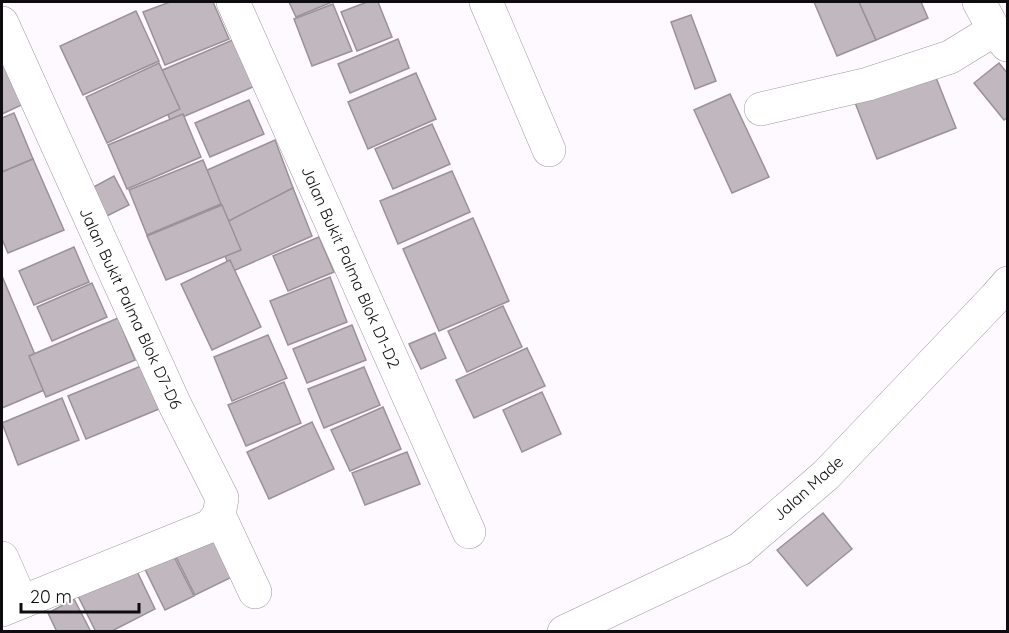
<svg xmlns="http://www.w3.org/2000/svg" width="1009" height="633" font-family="Quicksand,sans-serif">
	<rect width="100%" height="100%" fill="#fef9ff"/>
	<!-- building -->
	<g fill="#c1b7bf" stroke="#9b9198" stroke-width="1.5">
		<path d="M170,2H213L229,39L165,65L143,12Z"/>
		<path d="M289,2H332L296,17Z"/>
		<path d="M367,2H378L392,37L357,51L341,12Z"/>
		<path d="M814,2H859L876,40L837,56Z"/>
		<path d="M859,2H921L928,18L876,40Z"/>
		<path d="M333,4L352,51L312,66L294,19Z"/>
		<path d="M136,11L159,61L83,95L60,46Z"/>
		<path d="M691,15L716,81L695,89L671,22Z"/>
		<path d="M235,39L255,86L171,122L151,75Z"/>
		<path d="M398,39L409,68L350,93L338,64Z"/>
		<path d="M2,60L28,102L2,114Z"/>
		<path d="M159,63L180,109L107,143L86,97Z"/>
		<path d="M999,63L1008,74V117L1004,120L974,83Z"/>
		<path d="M933,70L956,128L877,159L854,100Z"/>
		<path d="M416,73L436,119L368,149L348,102Z"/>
		<path d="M730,94L769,177L732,193L694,110Z"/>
		<path d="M249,100L264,134L210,157L195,123Z"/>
		<path d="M14,113L33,159L2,172V118Z"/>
		<path d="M183,114L201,157L127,189L108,145Z"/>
		<path d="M432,124L450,164L393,189L375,149Z"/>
		<path d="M275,140L293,188L215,228L194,176Z"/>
		<path d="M33,159L64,230L8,253L2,239V172Z"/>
		<path d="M203,160L221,204L147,235L129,190Z"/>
		<path d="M452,171L470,212L398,244L380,201Z"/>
		<path d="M114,176L129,205L101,219L86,191Z"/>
		<path d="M293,188L312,236L231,272L215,228Z"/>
		<path d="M222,205L241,250L166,280L147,236Z"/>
		<path d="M473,218L509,301L439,331L403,249Z"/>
		<path d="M319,237L334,272L288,291L273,256Z"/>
		<path d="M74,247L89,282L34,305L19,271Z"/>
		<path d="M230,260L261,327L212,350L181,284Z"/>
		<path d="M2,276L49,388L2,408Z"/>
		<path d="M330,277L347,322L288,345L270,301Z"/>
		<path d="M92,283L107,317L52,341L37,307Z"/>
		<path d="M503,306L522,347L467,372L448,331Z"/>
		<path d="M118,318L135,360L46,397L29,356Z"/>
		<path d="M352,325L366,360L307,383L293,349Z"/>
		<path d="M435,333L446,358L421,369L409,344Z"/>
		<path d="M268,335L287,378L232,401L214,357Z"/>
		<path d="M527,348L545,386L474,418L456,380Z"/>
		<path d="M141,366L159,409L86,439L68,396Z"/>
		<path d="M364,367L380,405L324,428L308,389Z"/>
		<path d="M284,382L301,423L246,446L228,405Z"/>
		<path d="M542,392L561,434L522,452L503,410Z"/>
		<path d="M62,398L79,440L18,465L2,423Z"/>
		<path d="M383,407L401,449L350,471L331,430Z"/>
		<path d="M312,422L334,469L269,499L247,452Z"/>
		<path d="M407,452L420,484L365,505L352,473Z"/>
		<path d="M823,513L852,549L807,586L777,550Z"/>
		<path d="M209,530L232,577L195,595L172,549Z"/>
		<path d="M168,545L194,596L165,610L140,559Z"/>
		<path d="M132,561L155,609L110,632H96L75,590Z"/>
		<path d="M74,599L91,632H57L48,613Z"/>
	</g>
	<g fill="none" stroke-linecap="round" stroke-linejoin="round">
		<!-- minor casing -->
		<g stroke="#a098a1" stroke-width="34">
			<g id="minor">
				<path d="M233,2L469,532"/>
				<path d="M486,2L549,150"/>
				<path d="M979,2L994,30L1007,45"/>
				<path d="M2,23L175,405L222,498L219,515L255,592"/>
				<path d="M761,109L868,84L950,57L994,30"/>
				<path d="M2,558L21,601"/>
				<path d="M2,610L210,526L219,515"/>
				<path d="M564,632L740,549L826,475L995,298L1008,283"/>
			</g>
		</g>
		<!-- minor -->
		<use href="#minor" stroke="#fff" stroke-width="33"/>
	</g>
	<g text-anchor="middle" stroke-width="4.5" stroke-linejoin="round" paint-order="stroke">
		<!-- street labels -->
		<g font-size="16" fill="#0f0c0f" stroke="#fff">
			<text transform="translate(351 267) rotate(66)" y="6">Jalan Bukit Palma Blok D1-D2</text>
			<text transform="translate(131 308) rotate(65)" y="6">Jalan Bukit Palma Blok D7-D6</text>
			<text transform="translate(808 488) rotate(-42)" y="6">Jalan Made</text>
		</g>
	</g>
	<!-- border -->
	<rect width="1009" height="633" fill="none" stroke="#0f0c0f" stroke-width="6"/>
	<!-- scale -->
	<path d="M21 603v9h118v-9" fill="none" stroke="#0f0c0f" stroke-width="3"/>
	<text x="30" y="603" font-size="18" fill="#0f0c0f" stroke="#ffffff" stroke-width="4.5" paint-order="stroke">20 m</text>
</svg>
